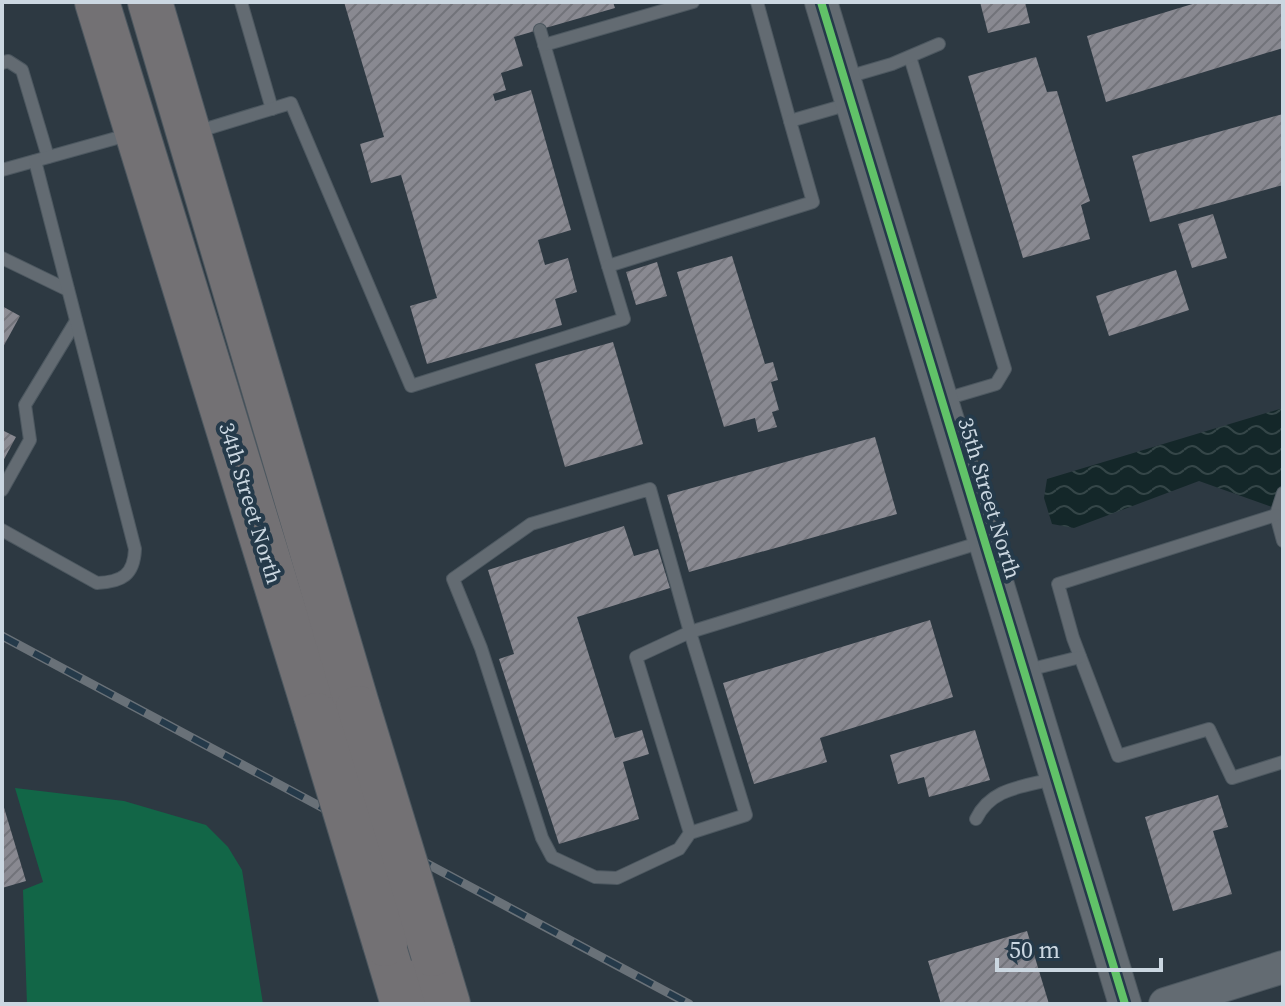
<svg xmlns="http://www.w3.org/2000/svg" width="1285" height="1006" font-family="'Source Serif 4',serif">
	<defs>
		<pattern id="water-waves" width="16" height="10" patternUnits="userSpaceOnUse" patternTransform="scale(2)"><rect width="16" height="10" fill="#142729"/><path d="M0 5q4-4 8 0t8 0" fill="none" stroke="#354648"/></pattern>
		<pattern id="building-hatch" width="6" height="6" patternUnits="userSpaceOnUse" patternTransform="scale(2)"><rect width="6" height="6" fill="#898991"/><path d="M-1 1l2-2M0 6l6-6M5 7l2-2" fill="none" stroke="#72737a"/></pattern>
	</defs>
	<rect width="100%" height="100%" fill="#2d3942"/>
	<!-- grass -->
	<path fill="#126647" d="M15,788L124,801L206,825L228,847L242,870L263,1004H27L23,890L43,882Z"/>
	<!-- water -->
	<path fill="url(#water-waves)" d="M1283,408V511L1199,481L1074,528L1052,524L1044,498L1047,479Z"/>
	<!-- building -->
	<g fill="url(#building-hatch)">
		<path d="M344,2H613L615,8L514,37L523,66L501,73L506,90L493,94L495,101L531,90L571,230L538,240L545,265L568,258L577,292L555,299L562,325L427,364L410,306L437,298L401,175L371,183L360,144L384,137Z"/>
		<path d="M980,2H1025L1030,23L988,33Z"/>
		<path d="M1199,2H1281L1283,48L1106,102L1087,36Z"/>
		<path d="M1036,57L1047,92L1057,91L1090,201L1081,205L1090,239L1023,258L968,76Z"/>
		<path d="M1283,114V185L1150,222L1132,156Z"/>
		<path d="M1213,214L1227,258L1192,268L1178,224Z"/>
		<path d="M732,256L765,364L773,362L778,380L771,382L779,410L772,412L777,427L758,432L755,418L724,427L677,272Z"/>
		<path d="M657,262L667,296L636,305L626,272Z"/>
		<path d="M1176,270L1189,310L1109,336L1096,296Z"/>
		<path d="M2,306L20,316L2,349Z"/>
		<path d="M613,342L643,444L565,467L535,364Z"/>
		<path d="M2,430L16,437L2,463Z"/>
		<path d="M875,437L897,514L689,572L667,495Z"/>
		<path d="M624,526L634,556L658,549L670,588L577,617L615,738L642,730L649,754L623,762L639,819L559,844L499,659L514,654L488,570Z"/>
		<path d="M930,620L953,697L820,738L827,762L754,784L723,683Z"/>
		<path d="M975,730L990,780L929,797L924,777L898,784L890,755Z"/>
		<path d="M1218,795L1228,827L1213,831L1232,894L1173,911L1145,817Z"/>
		<path d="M2,801L26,881L2,888Z"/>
		<path d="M1027,931L1049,1004H941L928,961Z"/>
	</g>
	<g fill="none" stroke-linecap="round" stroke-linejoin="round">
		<!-- service casing -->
		<g stroke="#4d5860" stroke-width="14">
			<g id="service">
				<path d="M241,2L272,109"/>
				<path d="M757,2L790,121"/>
				<path d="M540,30L608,266"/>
				<path d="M544,45L693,2"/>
				<path d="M910,57L1005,369L996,384L942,400"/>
				<path d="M2,63L8,61L22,70L48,157"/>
				<path d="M844,78L892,64L939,44"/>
				<path d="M196,132L291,103L411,386L624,319L608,266L813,202L790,121L849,104"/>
				<path d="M2,170L131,134"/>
				<path d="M2,258L68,290"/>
				<path d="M2,490L30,440L25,405L76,321"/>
				<path d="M1283,493L1276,515L1283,541"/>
				<path d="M1276,515L1058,584L1073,638L1118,756L1209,729L1232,778L1283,762"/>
				<path d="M2,530L97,583C122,582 134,575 135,549L35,161"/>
				<path d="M1024,671L1080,657"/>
				<path d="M976,819C991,788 1022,787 1053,779"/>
				<path d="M690,833L636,657L690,632L650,489L531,524L453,579L481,648L542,838L552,857L595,877L617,878L679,849L690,833L746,815L690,632L982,542"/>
			</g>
		</g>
		<!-- tertiary casing -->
		<g stroke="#4d5860" stroke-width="34">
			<g id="tertiary">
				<path d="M821,2L1125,1004"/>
				<path d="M1165,1004L1283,967"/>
			</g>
		</g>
		<!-- trunk casing -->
		<g stroke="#4d5860" stroke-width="46">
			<g id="trunk">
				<path d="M97,2L316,715"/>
				<path d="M150,2L358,708"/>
				<path d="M385,944L403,1004"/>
				<path d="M433,954L448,1004"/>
			</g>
		</g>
		<!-- service -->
		<use href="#service" stroke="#636b72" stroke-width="12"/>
		<!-- tertiary -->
		<use href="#tertiary" stroke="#636b72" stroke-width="32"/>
		<!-- trunk -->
		<use href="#trunk" stroke="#737174" stroke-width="44"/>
		<!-- rail casing -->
		<g stroke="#697178" stroke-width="9">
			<path id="rail" d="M2,636L689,1004"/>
		</g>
		<!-- rail -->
		<use href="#rail" stroke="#253a4a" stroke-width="6" stroke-dasharray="18" stroke-linecap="butt"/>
		<!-- trunk-bridge casing -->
		<g stroke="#4d5860" stroke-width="46" stroke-linecap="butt">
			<g id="trunk-bridge">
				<path d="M358,708L433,954"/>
				<path d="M316,715L385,944"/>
			</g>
		</g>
		<!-- trunk-bridge -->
		<use href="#trunk-bridge" stroke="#737174" stroke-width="44"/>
		<!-- cycleway casing -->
		<g stroke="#253a4a" stroke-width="13">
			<path id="cycleway" d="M821,2L1125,1004"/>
		</g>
		<!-- cycleway -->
		<use href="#cycleway" stroke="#61c268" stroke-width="8"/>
	</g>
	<g text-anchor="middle" stroke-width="8" stroke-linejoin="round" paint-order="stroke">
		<!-- street labels -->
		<g font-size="22" fill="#cbd7e1" stroke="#253a4a">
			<text transform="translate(990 498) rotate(73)" y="8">35th Street North</text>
			<text transform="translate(251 503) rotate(73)" y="8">34th Street North</text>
		</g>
	</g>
	<!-- border -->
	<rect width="1285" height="1006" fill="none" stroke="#cbd7e1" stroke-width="8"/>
	<!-- scale -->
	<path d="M997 958v12h164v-12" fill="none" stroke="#cbd7e1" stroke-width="4"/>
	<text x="1009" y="958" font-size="24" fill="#cbd7e1" stroke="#253a4a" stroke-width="6" paint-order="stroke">50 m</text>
</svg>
